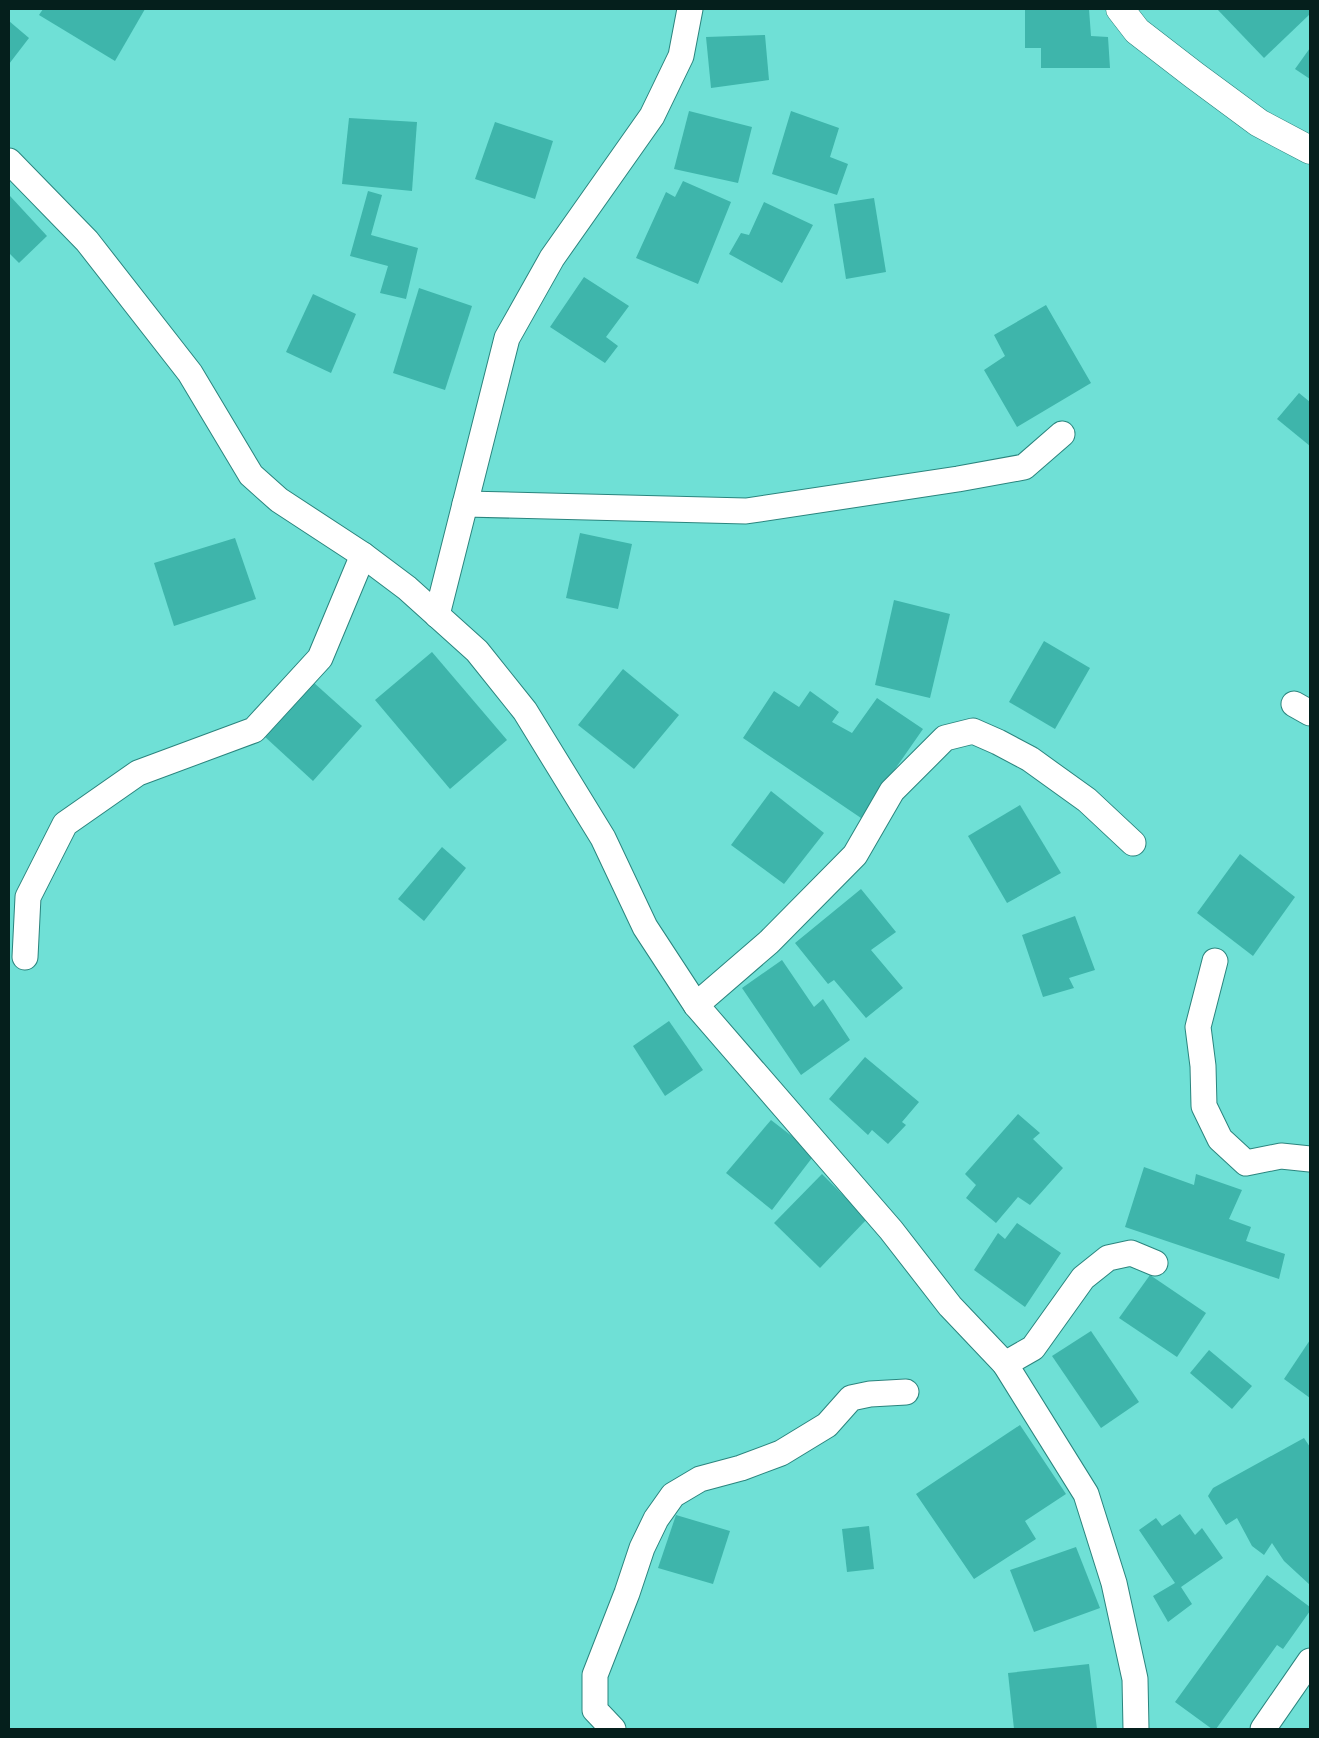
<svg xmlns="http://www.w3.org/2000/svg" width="1319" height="1738" font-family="Literata,serif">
	<rect width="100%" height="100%" fill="#6fe0d6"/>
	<!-- building -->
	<g fill="#3eb5ab">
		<path d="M43,9H145L115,61L39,15Z"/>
		<path d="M1025,9H1089L1091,36L1108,37L1110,68H1041V48H1025Z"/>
		<path d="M1217,9H1309L1310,14L1264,58Z"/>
		<path d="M9,21L29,38L9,64Z"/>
		<path d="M765,35L769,80L711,88L706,37Z"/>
		<path d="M1310,48V79L1295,69Z"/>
		<path d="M689,111L752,127L738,183L674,169Z"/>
		<path d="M791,111L839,128L830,157L848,164L837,195L772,174Z"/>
		<path d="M349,118L417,122L412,191L342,184Z"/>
		<path d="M495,122L553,141L535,199L475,179Z"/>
		<path d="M683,181L731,202L698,284L636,258L666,192L675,197Z"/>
		<path d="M368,191L382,195L371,235L418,248L406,299L380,293L388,266L350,256Z"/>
		<path d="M10,196L47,236L19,263L9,253Z"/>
		<path d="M874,198L886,272L846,279L834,204Z"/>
		<path d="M764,202L813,225L782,283L729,254L741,233L749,235Z"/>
		<path d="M584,277L629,306L606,337L618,346L605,363L550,327Z"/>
		<path d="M419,288L472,306L445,390L393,373Z"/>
		<path d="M313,294L356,314L331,373L286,352Z"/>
		<path d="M1046,305L1091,383L1017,427L984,370L1005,356L994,335Z"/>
		<path d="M1299,393L1310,402V446L1277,419Z"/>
		<path d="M580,533L632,544L618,609L566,598Z"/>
		<path d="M235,538L256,599L174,626L154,563Z"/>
		<path d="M894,600L950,614L930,698L875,685Z"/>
		<path d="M1044,641L1090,668L1055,729L1009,702Z"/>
		<path d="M432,652L507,740L450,789L375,700Z"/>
		<path d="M623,669L679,715L634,769L578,725Z"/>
		<path d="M313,682L362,726L313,781L264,736Z"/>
		<path d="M774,691L799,707L810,691L839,712L832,722L852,733L877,698L923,729L861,818L743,738Z"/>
		<path d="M771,791L824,833L784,884L731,845Z"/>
		<path d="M1020,805L1061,873L1007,903L968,836Z"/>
		<path d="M442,847L466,868L424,921L398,899Z"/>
		<path d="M1240,854L1295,897L1253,956L1197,913Z"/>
		<path d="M861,889L896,932L871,950L903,988L866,1018L834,980L828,984L795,943Z"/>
		<path d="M1075,916L1095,970L1069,978L1074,988L1043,997L1022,935Z"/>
		<path d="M782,960L814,1007L823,999L850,1040L801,1075L742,988Z"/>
		<path d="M669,1021L703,1070L665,1096L633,1046Z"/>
		<path d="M865,1057L919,1102L902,1122L906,1125L888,1144L872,1130L868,1135L829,1099Z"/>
		<path d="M1018,1114L1040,1133L1033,1139L1063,1168L1030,1205L1018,1197L996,1223L966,1198L976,1185L965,1174Z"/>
		<path d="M771,1120L815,1154L772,1210L726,1173Z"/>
		<path d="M1144,1167L1194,1185L1196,1174L1242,1190L1229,1219L1251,1227L1246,1241L1285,1254L1279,1279L1125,1227Z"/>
		<path d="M822,1174L867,1219L820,1268L774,1223Z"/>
		<path d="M1017,1223L1061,1253L1025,1307L974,1270L998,1233L1005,1239Z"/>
		<path d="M1150,1275L1206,1313L1177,1357L1119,1318Z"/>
		<path d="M1091,1331L1139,1402L1101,1428L1052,1356Z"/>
		<path d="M1310,1340V1398L1284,1379Z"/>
		<path d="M1209,1350L1252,1386L1232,1409L1190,1373Z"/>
		<path d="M1020,1425L1066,1494L1025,1521L1036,1539L974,1579L916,1494Z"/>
		<path d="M1304,1438L1310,1447V1585L1284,1561L1272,1543L1264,1555L1252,1546L1237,1518L1226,1525L1208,1496L1213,1488Z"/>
		<path d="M1180,1514L1195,1535L1202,1528L1223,1558L1181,1587L1192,1604L1168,1622L1153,1596L1175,1583L1139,1530L1156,1518L1162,1526Z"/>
		<path d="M676,1515L730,1531L713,1584L658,1568Z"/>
		<path d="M869,1526L874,1569L847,1572L842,1529Z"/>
		<path d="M1076,1547L1100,1608L1034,1632L1010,1570Z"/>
		<path d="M1267,1575L1310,1607V1611L1283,1649L1277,1645L1216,1729H1212L1175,1702Z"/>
		<path d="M1089,1664L1097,1729H1014L1008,1673Z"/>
	</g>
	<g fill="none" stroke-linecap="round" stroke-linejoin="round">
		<!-- street casing -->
		<g stroke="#2b857e" stroke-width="27">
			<g id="street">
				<path d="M9,161L87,241L190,373L251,475L279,500L363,555L407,588L477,651L525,711L603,838L645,927L696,1005L891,1230L950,1306L1005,1364L1086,1494L1114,1583L1135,1679L1136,1729"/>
				<path d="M465,504L746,511L958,479L1024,467L1062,434"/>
				<path d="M437,615L507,338L552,258L652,116L681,56L690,9"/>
				<path d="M1294,704L1310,713"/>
				<path d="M25,957L28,897L65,824L138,773L254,730L320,658L363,555"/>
				<path d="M1215,961L1198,1027L1203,1066L1204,1106L1220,1139L1246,1163L1281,1156L1310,1159"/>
				<path d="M696,1005L769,942L855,855L892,791L945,738L973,731L998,742L1030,759L1087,800L1133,843"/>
				<path d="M1005,1364L1033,1348L1083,1278L1108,1258L1131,1253L1155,1263"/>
				<path d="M613,1729L595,1710V1675L627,1593L642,1548L656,1519L673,1495L700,1479L741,1468L781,1453L827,1425L851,1398L870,1394L906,1392"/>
				<path d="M1263,1729L1310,1661"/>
			</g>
		</g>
		<!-- secondary casing -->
		<g stroke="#2b857e" stroke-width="29">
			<path id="secondary" d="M1120,9L1137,31L1194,75L1259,123L1310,150"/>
		</g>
		<!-- street -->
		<use href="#street" stroke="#fff" stroke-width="25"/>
		<!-- secondary -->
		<use href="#secondary" stroke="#fff" stroke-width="28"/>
	</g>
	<!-- border -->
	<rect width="1319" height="1738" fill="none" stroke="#051f1c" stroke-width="20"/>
</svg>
